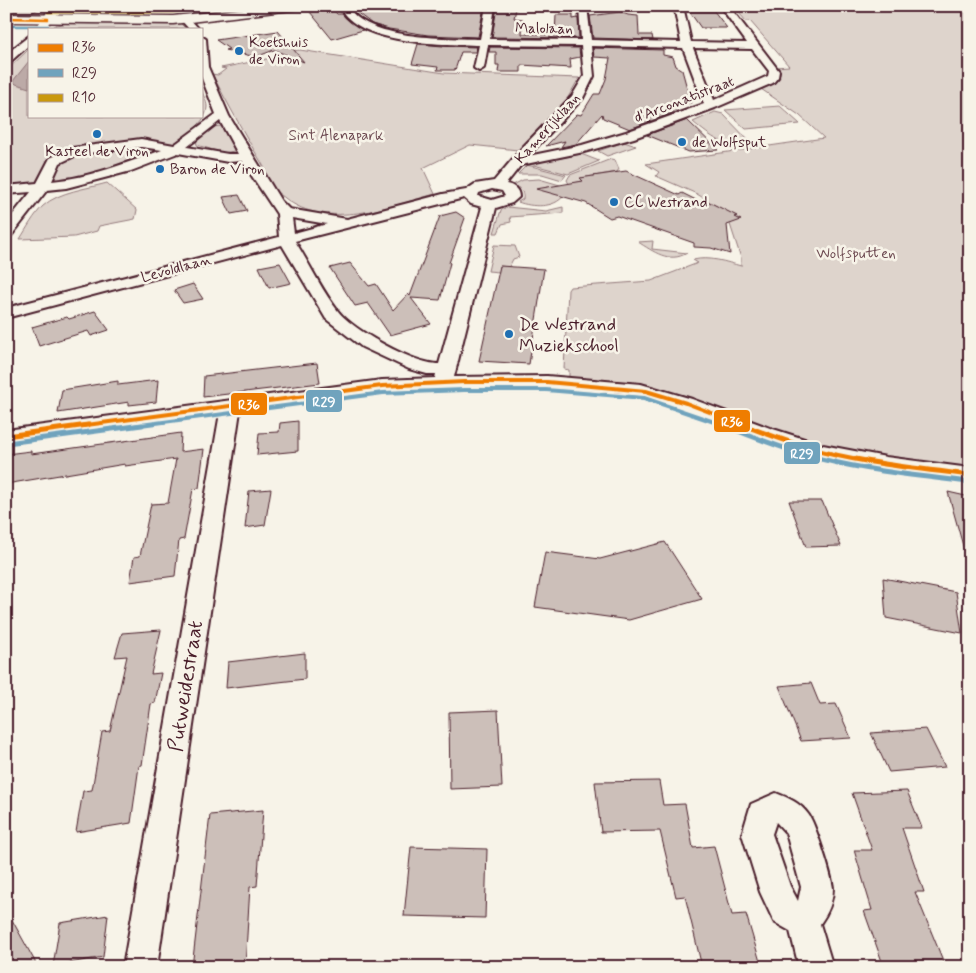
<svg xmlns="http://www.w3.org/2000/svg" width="976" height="973" font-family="Mynerve,sans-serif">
	<rect width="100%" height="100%" fill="#f7f3e8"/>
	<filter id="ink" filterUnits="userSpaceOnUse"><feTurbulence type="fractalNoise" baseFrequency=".02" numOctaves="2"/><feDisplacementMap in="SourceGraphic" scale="10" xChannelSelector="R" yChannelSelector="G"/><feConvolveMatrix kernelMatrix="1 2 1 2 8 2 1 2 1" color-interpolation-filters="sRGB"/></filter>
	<g filter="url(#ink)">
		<!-- green -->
		<g fill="#ded4cc" stroke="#947a7c">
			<path d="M6,6H35L38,9L27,16H6Z"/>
			<path d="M733,6H970V475L851,457L700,408L569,382V370L564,369L568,290L570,287L651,281L698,263L693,260C710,256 726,262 741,266V258L726,212L697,194L656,176L659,172L646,164L824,138L799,115L761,89L774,84L780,78L776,67L789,66L750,21H746Z"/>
			<path d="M179,22L186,29H50L56,25L68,23Z"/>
			<path d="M29,49V116H201V89C203,95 207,101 207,107C205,145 98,174 67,180C47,184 26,185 6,188V71Z"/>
			<path d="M300,50L444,73L579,78L566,101L518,150L470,145L423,168L435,194C391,206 325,231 285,198C281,195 276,192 273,188C269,182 267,174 264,167C246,137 229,106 212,74L218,75L226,69L221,68L271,58L285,55L289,51Z"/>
			<path d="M780,106L800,124L746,129L725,110Z"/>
			<path d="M715,112L723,114L753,145L751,147C724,147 712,138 693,122Z"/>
			<path d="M222,126L225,128L235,149L234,151L223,153L197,145L196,140L212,127Z"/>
			<path d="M624,142L636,146L607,156L598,151Z"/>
			<path d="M581,154L599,161L568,174L530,164Z"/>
			<path d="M611,159L615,160L619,169L617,172L581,178L583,181L569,184L567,180L570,175Z"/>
			<path d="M527,165L566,175L562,180L542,174H518Z"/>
			<path d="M539,179L560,185L564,195C555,209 531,207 518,202L523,199C524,191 520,188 513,185L523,180Z"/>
			<path d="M107,183L137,210L135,219L99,226L97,231L74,237L20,239C27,228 34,215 43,206C60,191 86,189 107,183Z"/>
			<path d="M507,207L546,211L563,207V213L510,217L511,222L502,224L498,233H494L501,210Z"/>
			<path d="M653,241L652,249L687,253C669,264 653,251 638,242Z"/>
			<path d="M494,245L515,246L519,257L513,259L509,267L500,266L499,272L488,271Z"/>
		</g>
		<!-- water -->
		<path fill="#bcaaa7" stroke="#8e7275" d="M29,61V88L16,84L13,81Z"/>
		<!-- building -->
		<g fill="#ccbfb9" stroke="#4a1f2b">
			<path d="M368,6H478L484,7L478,37L428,35L389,29L372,24L355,11Z"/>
			<path d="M497,7L516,9L514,18L523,19L522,34L555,35L556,15H573V19L578,18L579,38L492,37Z"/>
			<path d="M332,9L337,14H343L348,20L363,30L332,39L310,12Z"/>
			<path d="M689,11H714L727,28H701Z"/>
			<path d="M620,12L628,15L638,16L639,35H652L653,40L593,38L590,16Z"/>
			<path d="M278,31L304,62L274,50L256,57L225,50L229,49L216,40Z"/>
			<path d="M418,44L443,46L477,47L476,52H461L455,70H437L438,67L412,64Z"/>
			<path d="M490,47L579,48L580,57L570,59L571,68L521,65V72H498L499,65H496V52H489Z"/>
			<path d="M593,48L663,50V55L673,57L676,66L682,70L691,103H669L678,111L630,129L603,118L602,114L576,144L561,147L565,141L546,146L577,114L581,115L594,94H600L606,79L610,58L594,57Z"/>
			<path d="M687,120L718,150L689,152L647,135Z"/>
			<path d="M626,171L679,195L682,193L698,201L709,202L737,216L735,217L741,220L727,225L730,254L711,248L694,247V243L617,216L610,218L586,203L536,189L583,181L580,178Z"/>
			<path d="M239,195L247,211L231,214L223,197Z"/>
			<path d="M456,212L465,218L449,263H450L440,300L411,298L431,324L390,335L368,303L355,306L330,268L350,263L369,286L376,284L393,310L408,294L410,296L440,216Z"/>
			<path d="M280,263L291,283L269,288L259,267Z"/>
			<path d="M500,266L544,269L529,364L479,361Z"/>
			<path d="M193,284L203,299L183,303L174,290Z"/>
			<path d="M95,311L109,330L91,336L88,331L39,346L32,327L67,317L69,319Z"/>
			<path d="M317,363L320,383L203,397L204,376Z"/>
			<path d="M158,380L156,402L129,405V402L58,413L62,390L118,381V385Z"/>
			<path d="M298,421V451L257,455L259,433L279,432L280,423Z"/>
			<path d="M181,433L180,452L204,449L199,488L193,489L184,539L179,540L175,576L130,582L134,557L140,556L151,504L168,503L176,459L125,466V464L6,484V454L31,451V454Z"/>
			<path d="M271,489L265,525L245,528L249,491Z"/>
			<path d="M948,492L970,497V552L965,553Z"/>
			<path d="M789,501H822L841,546L806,547Z"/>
			<path d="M665,542L702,599L629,620L535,607L545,552L600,559Z"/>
			<path d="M883,578L956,592L962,633L886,618Z"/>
			<path d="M161,630L151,674L161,673L155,703L151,704L142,765L139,766L131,823L76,832L83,791L92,790L102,732L110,731L127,656L115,657L122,633Z"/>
			<path d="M305,653V679L226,688L228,662Z"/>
			<path d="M811,683L820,705L836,704L851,738L801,741L779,686Z"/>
			<path d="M498,710L502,787L450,789L449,712Z"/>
			<path d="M926,729L945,767L889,772L871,733Z"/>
			<path d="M659,781L663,805L685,804L693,848L714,846L732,915L746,914L761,965L702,967L685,896L676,897L660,831L601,832L595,782Z"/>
			<path d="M907,791L922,828H902L924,892H915L944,963L884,967L864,911L872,910L854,850H872L852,793Z"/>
			<path d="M263,810L257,886L250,887L245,967H192L210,815Z"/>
			<path d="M411,847L487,849L485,918L404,916Z"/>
			<path d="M6,909L38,967H6Z"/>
			<path d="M108,915L103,957L53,966L60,923Z"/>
		</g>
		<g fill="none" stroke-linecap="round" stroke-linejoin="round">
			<!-- street casing -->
			<g stroke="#4a1f2b" stroke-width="4">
				<g id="street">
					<path d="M60,6H71L52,18L45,29H35L46,14Z"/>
					<path d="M339,6H348C365,40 446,38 480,39L486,6H495L490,39L581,40L579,6H587L591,40L681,42L674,6H683L691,42L747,43L720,6H729L779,71L778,77L773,83L715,108L634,138L584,152L521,165L506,184C513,185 519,189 519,197L512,203L496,208L454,377L547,376L641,384L692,399L770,428L823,445L886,457L970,468V482L886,470L823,458L775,444L659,401L624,393L547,388L436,389L382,392L240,411L157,967H123L220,413L6,442V430L382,380L435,378L436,374H427L409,369L362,347L326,319L282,245L6,318V308L279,237L277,214L242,161L228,162L178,153L131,171L66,188L47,190L11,236L6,237V223L31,192L6,194V186L37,183L50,158L72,148L141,139L174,145L216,114L201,76V36L206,39L208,67L229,116L281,201L289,209L347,219L443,194L466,190L475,184L494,181L521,149L572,96L584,76L581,46L488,45L484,68L479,71L474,68L479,45C440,44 358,45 339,6ZM591,46L683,48L704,104L626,132L582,145L528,156L583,98L594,76ZM693,48L752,49L769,71L768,76L714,100ZM220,121L238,154H228L187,147ZM141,147L162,150C126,163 89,178 52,181L60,163L79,154ZM492,189L502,191L505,196L492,200L478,196L479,193ZM464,198L471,204L482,207L439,364C414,364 354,331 338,311C322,291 309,263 295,241ZM292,218L327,224L294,233Z"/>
					<path d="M185,16L188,17L199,29H189L180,19Z"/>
					<path d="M29,36V45L10,62L6,63V54Z"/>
					<path d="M776,793C789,798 800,803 808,814C815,822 832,877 833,888C833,902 828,913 820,924L833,967H799L790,931L774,922L760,892L742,834L751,804ZM776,822L786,833L801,887L798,901L790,886L772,834Z"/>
				</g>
			</g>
			<!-- secondary casing -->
			<g stroke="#4a1f2b" stroke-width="3">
				<path id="secondary" d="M266,6H306L300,9L173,24L6,22V14L173,16Z"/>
			</g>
			<!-- street -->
			<use href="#street" fill="#f7f3e8" fill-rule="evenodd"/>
			<!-- secondary -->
			<use href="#secondary" fill="#f7f3e8" fill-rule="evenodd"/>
			<!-- bus-1-far2 casing -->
			<g stroke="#f7f3e8" stroke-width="4.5">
				<path id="bus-1-far2" d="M6,18L48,19"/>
			</g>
			<!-- bus-1-far1 casing -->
			<g stroke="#f7f3e8" stroke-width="7">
				<path id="bus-1-far1" d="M79,426L382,386L464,382H547L646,391L686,403L746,426"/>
			</g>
			<!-- bus-1 casing -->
			<g stroke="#f7f3e8" stroke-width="9">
				<g id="bus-1">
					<path d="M743,425C769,435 795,445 823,452C871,464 921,469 970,475"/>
					<path d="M6,436L88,425"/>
				</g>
			</g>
			<!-- bus-2-far2 casing -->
			<g stroke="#f7f3e8" stroke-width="4.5">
				<path id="bus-2-far2" d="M6,26H48"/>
			</g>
			<!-- bus-2-far1 casing -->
			<g stroke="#f7f3e8" stroke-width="7">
				<path id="bus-2-far1" d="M133,426L383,393L464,390H546L644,398L726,426"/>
			</g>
			<!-- bus-2 casing -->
			<g stroke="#f7f3e8" stroke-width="9">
				<g id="bus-2">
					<path d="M722,425C755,437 787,451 821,459C869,471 920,476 969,482"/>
					<path d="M7,443L142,425"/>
				</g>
			</g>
			<!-- bus-3 casing -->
			<g stroke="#f7f3e8" stroke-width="4.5">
				<path id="bus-3" d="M48,12H173L229,6"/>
			</g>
			<!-- bus-1-far2 -->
			<use href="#bus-1-far2" stroke="#ef7d00" stroke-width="2.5"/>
			<!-- bus-1-far1 -->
			<use href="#bus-1-far1" stroke="#ef7d00" stroke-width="4"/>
			<!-- bus-1 -->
			<use href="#bus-1" stroke="#ef7d00" stroke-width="5"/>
			<!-- bus-2-far2 -->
			<use href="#bus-2-far2" stroke="#70a3bd" stroke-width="2.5"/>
			<!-- bus-2-far1 -->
			<use href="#bus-2-far1" stroke="#70a3bd" stroke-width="4"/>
			<!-- bus-2 -->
			<use href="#bus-2" stroke="#70a3bd" stroke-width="5"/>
			<!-- bus-3 -->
			<use href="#bus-3" stroke="#c9980d" stroke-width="2.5"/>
		</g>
	</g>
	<!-- markers -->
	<g fill="#1f6fb2" stroke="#f7f3e8" stroke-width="2">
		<circle cx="239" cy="51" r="5"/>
		<circle cx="97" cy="134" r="5"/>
		<circle cx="682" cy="142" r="5"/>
		<circle cx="160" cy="169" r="5"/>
		<circle cx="614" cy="202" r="5"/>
		<circle cx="509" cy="334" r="5"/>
	</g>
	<g text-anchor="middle" stroke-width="5" stroke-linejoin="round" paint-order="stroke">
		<!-- far-street labels -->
		<g font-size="15" fill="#4a1f2b" stroke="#f7f3e8">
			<text transform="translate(544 28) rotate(1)" y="5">Malolaan</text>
			<text transform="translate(684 99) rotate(-21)" y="5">d'Arconatistraat</text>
			<text transform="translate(547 128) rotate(-48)" y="5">Kamerijklaan</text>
			<text transform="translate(176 268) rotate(-15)" y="5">Levoldlaan</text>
		</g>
		<!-- far-poi labels -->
		<g font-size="15" fill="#4a1f2b" stroke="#f7f3e8" text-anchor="start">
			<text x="249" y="47">Koetshuis<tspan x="249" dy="17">de Viron</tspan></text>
			<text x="692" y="147">de Wolfsput</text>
			<text x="97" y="156" text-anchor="middle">Kasteel de Viron</text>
			<text x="170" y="174">Baron de Viron</text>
			<text x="624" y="207">CC Westrand</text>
		</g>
		<!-- far-park labels -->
		<g font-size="15" fill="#6f4c53" stroke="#f7f3e8">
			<text x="336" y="140">Sint Alenapark</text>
			<text x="856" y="258">Wolfsputten</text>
		</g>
		<!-- poi labels -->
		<g font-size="18" fill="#4a1f2b" stroke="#f7f3e8" text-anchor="start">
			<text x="519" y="330">De Westrand<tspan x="519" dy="21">Muziekschool</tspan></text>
		</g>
		<!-- near-street labels -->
		<g font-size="21" fill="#4a1f2b" stroke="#f7f3e8">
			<text transform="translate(185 686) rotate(-81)" y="7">Putweidestraat</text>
		</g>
	</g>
	<g stroke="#f7f3e8" stroke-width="2">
		<rect x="305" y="389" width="38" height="24" rx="5" fill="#70a3bd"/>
		<rect x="230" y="392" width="38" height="24" rx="5" fill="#ef7d00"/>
		<rect x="713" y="409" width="38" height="24" rx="5" fill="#ef7d00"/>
		<rect x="783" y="441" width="38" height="24" rx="5" fill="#70a3bd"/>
	</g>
	<g font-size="14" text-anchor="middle" font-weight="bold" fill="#fff">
		<text x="324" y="406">R29</text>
		<text x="249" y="409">R36</text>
		<text x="732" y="426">R36</text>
		<text x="802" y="458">R29</text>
	</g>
	<!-- margin -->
	<rect width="976" height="973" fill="none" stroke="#f7f3e8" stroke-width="25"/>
	<rect x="12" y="12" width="951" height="948" fill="none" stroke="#4a1f2b" stroke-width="2" filter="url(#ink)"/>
	<!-- legend -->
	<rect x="28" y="28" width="175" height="90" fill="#f7f3e8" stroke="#b29e9c"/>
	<rect x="38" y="44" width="25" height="8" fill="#ef7d00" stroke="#b29e9c"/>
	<text x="72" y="52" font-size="15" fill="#4a1f2b">R36</text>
	<rect x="38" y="69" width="25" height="8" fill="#70a3bd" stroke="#b29e9c"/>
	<text x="72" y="78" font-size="15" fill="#4a1f2b">R29</text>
	<rect x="38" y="94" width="25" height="8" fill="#c9980d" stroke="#b29e9c"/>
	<text x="72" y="102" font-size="15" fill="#4a1f2b">R10</text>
</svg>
